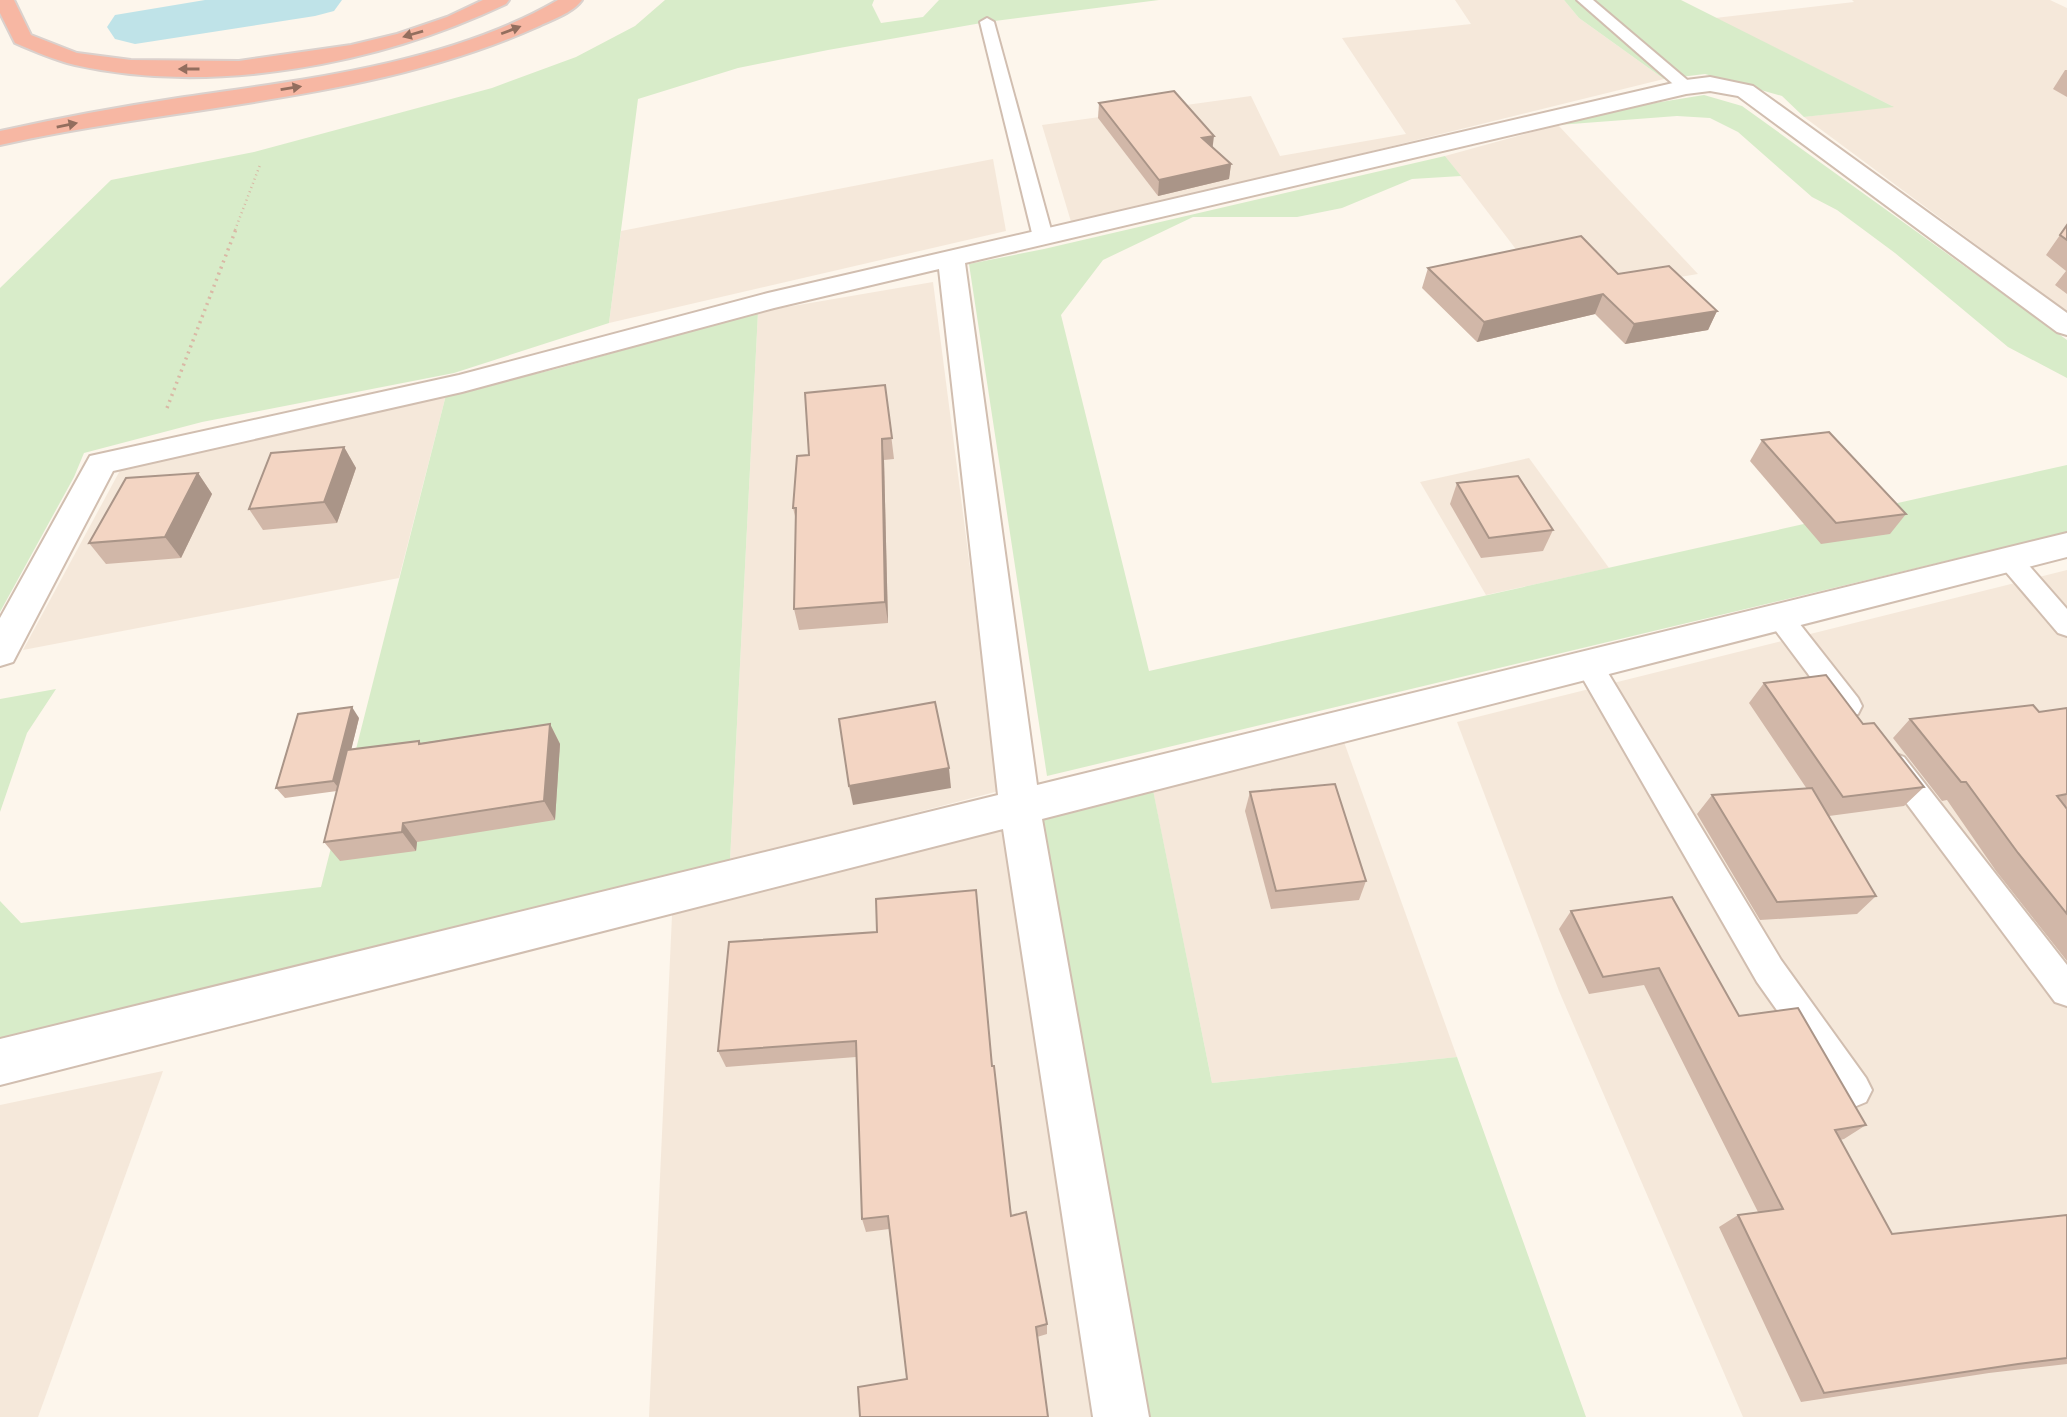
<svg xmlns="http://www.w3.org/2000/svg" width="2067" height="1417" font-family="'Work Sans',sans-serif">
	<rect width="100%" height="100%" fill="#fdf6ec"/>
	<!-- residential -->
	<g fill="#f5e8da">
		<path d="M1455,0H1564L1579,18L1664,79L1072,225L1042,125L1251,96L1280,156L1406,134L1342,38L1471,24Z"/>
		<path d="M1852,0H2050L2067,8V312L1804,117L1892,106L1715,18L1854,2Z"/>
		<path d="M1558,125L1698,274L1553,298L1445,156Z"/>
		<path d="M993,159L1006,231L609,323L621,231Z"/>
		<path d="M933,282L999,791L730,861L758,312Z"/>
		<path d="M446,395L399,578L23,650L124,463Z"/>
		<path d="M1529,458L1609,568L1486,595L1420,482Z"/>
		<path d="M2067,570V1417H1743L1559,991L1457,722Z"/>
		<path d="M1339,728L1457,1057L1212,1083L1150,776Z"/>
		<path d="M1020,808L1121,1417H649L673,894Z"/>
		<path d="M163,1071L38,1417H0V1105Z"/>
	</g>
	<!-- green -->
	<g fill="#d8ecc9">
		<path d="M665,0H874L872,5L881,23L923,17L939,0H1159L987,22L828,50L738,68L638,99L609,323L454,373L202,422L84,453L74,477L0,612V288L111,180L254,152L492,88L576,57L635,26Z"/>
		<path d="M1564,0H1681L1894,107L1804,117L1782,96L1705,74L1664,79L1579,18Z"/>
		<path d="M1704,95L1742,106L2067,340V378L2008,347L1895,253L1837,210L1812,197L1738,132L1710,118L1677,116L1558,125L1599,112Z"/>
		<path d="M1445,156L1461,176L1412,179L1342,208L1297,217H1193L1103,260L1061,315L1149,671L2067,465V532L1047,776L969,264L1044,249Z"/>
		<path d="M758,312L730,861L0,1042V901L21,923L321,887L446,395L556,369Z"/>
		<path d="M56,689L27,733L0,812V699Z"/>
		<path d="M1150,775L1212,1083L1457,1057L1586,1417H1121L1020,808Z"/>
	</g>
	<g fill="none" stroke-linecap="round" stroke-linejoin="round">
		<!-- stream -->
		<path fill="#a5d3da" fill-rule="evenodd" d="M294,0L299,3L297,5L197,34L192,31Z"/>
		<!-- river -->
		<path fill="#bfe3e8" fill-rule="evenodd" d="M205,0H342L334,11L315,16L135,44L115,39L107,27L115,15Z"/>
		<!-- lane casing -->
		<g stroke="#d1beb0" stroke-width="4">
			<g id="lane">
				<path d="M1577,0H1593L1692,84L1694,87L1692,90H1680Z"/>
				<path d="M987,18L994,22L1053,237L1050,241L1043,243L1033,237L980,22Z"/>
				<path d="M2009,550L2018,553L2067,609V636L2058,633L2000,565L1996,559L2000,553Z"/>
				<path d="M1779,606L1788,609L1858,698L1862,706L1858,714L1848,717L1838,714L1770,623L1766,616L1770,609Z"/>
				<path d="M1589,655L1599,658L1781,960L1866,1078L1872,1090L1866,1102L1854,1107L1842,1102L1757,982L1575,665L1579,658Z"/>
				<path d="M1894,753L1904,757L2067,965V1006L2055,1002L1884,773L1879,765L1884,757Z"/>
			</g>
		</g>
		<!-- street casing -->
		<g stroke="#d1beb0" stroke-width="4">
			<path id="street" d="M1710,77L1753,86L2067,313V335L2057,332L1738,96L1710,91L1686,94L965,263L1037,785L2067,533V557L1042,819L1149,1417H1093L1003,829L0,1085V1039L998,795L939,269L774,308L462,392L113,471L13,662L0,666V618L90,456L459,375L768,293L1686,80Z"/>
		</g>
		<!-- highway casing -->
		<g stroke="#dad1cd" stroke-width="4">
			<g id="highway">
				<path d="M0,0H14L31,35L77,53L131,60L239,61L351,45L397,34L447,17L483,0H509L506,4C380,64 213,96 75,65C54,60 34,51 15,43L0,13Z"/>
				<path d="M558,0H582C573,13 551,20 537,27C369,102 178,105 0,145V131C59,118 118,107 178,98C301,80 449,64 558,0Z"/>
			</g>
		</g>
		<!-- path-far1 -->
		<path stroke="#d9b8a5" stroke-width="2.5" stroke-dasharray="1 3.5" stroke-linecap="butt" d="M235,230L260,165"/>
		<!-- path -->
		<path stroke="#d9b8a5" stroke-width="3.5" stroke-dasharray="2 4.5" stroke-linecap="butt" d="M167,408L236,229"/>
		<!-- lane -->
		<use href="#lane" fill="#fff" fill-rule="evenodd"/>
		<!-- street -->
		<use href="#street" fill="#fff" fill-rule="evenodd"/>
		<!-- highway -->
		<use href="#highway" fill="#f7b7a3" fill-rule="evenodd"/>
	</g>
	<!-- wall -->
	<g fill="#d1b7a8">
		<path d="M2065,70H2067V97L2053,89Z"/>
		<path d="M1099,103L1212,148L1231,164L1229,179L1158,196L1098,118Z"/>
		<path d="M2067,225V294L2055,285L2066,271L2046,255Z"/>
		<path d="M1428,268L1618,274L1717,311L1708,330L1625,344L1595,314L1477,342L1422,288Z"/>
		<path d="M885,385L894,459L884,460L888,623L799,630L794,609L796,520L793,508L809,455Z"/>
		<path d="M1762,440L1906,514L1890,534L1821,544L1750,461Z"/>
		<path d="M344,447L356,468L337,523L263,530L249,509Z"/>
		<path d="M198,473L212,494L181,558L106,564L89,543Z"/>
		<path d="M1457,483L1553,530L1543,551L1481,558L1450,504Z"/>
		<path d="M1764,683L1863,724L1924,787L1904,806L1829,816L1876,896L1857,914L1760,920L1697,814L1712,795L1807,789L1749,703Z"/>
		<path d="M2067,708V961L1996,871L1947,800L1942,801L1893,738L1910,719L2039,712Z"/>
		<path d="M359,718L351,750L419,741L421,743L550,724L560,744L555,820L417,842L416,851L340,861L324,842L337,791L285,798L276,788Z"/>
		<path d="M1250,792L1366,881L1359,900L1271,909L1245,811Z"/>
		<path d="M1571,911L1739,1016L1866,1125L1844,1139L1840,1140L1892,1234L2067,1215V1364L1989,1373L1801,1402L1719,1227L1738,1215L1758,1212L1644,985L1589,994L1559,929Z"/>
		<path d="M729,942L992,1066L1011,1216L1047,1324V1334L1037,1337L907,1379L889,1229L866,1232L862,1219L856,1057L726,1067L718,1051Z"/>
	</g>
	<!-- shaded-wall -->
	<g fill="#aa9588">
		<path d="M1214,136L1212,152L1202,138Z"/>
		<path d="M1231,164L1229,179L1158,196L1159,180Z"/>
		<path d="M1603,294L1595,314L1477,342L1484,322Z"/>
		<path d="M1717,311L1708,330L1625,344L1634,324Z"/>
		<path d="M882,439L884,460L888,623L885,602Z"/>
		<path d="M344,447L356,468L337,523L324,502Z"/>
		<path d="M198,473L212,494L181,558L165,537Z"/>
		<path d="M352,707L359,718L341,791L333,781Z"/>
		<path d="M550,724L560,744L555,820L544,801Z"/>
		<path d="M949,768L951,788L853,805L849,786Z"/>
		<path d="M403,823L417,842L416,851L402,832Z"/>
	</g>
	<!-- building -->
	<g fill="#f3d5c3" stroke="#aa9588" stroke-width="2">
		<path d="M1174,91L1214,136L1202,138L1231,164L1159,180L1099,103Z"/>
		<path d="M2067,225V240L2060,235Z"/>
		<path d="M1581,236L1618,274L1669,266L1717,311L1634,324L1603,294L1484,322L1428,268Z"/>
		<path d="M885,385L892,438L882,439L885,602L794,609L796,508H793L797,456L809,455L805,393Z"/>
		<path d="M1829,432L1906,514L1836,523L1762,440Z"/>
		<path d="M344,447L324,502L249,509L271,453Z"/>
		<path d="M198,473L165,537L89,543L126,478Z"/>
		<path d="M1518,476L1553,530L1489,538L1457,483Z"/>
		<path d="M1826,675L1863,724L1874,723L1924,787L1843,797L1764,683Z"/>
		<path d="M935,702L949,768L849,786L839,719Z"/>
		<path d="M2033,705L2039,712L2067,708V794L2057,796L2067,809V914L2018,853L1966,782H1961L1910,719Z"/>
		<path d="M352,707L333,781L276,788L298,714Z"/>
		<path d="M550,724L544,801L403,823L402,832L324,842L347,750L419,741V744Z"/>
		<path d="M1335,784L1366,881L1276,891L1250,792Z"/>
		<path d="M1812,788L1876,896L1777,902L1712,795Z"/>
		<path d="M976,890L992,1066H994L1011,1216L1026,1212L1047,1324L1036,1327L1048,1417H860L858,1387L907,1379L888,1216L862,1219L856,1041L718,1051L729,942L877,932L876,899Z"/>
		<path d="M1672,897L1739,1016L1798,1008L1866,1125L1835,1130L1892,1234L2067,1215V1358L2018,1364L1824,1393L1738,1215L1783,1209L1659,968L1603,977L1571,911Z"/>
	</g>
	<!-- one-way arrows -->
	<defs><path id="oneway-solid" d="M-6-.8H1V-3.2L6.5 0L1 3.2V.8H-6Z" transform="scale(1.75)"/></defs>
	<g fill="#936e5e">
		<use href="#oneway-solid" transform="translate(511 30) rotate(-21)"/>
		<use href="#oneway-solid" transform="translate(413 34) rotate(164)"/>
		<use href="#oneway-solid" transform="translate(189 69) rotate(180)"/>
		<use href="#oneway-solid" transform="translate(291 88) rotate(-9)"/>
		<use href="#oneway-solid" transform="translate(67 125) rotate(-11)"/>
	</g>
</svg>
